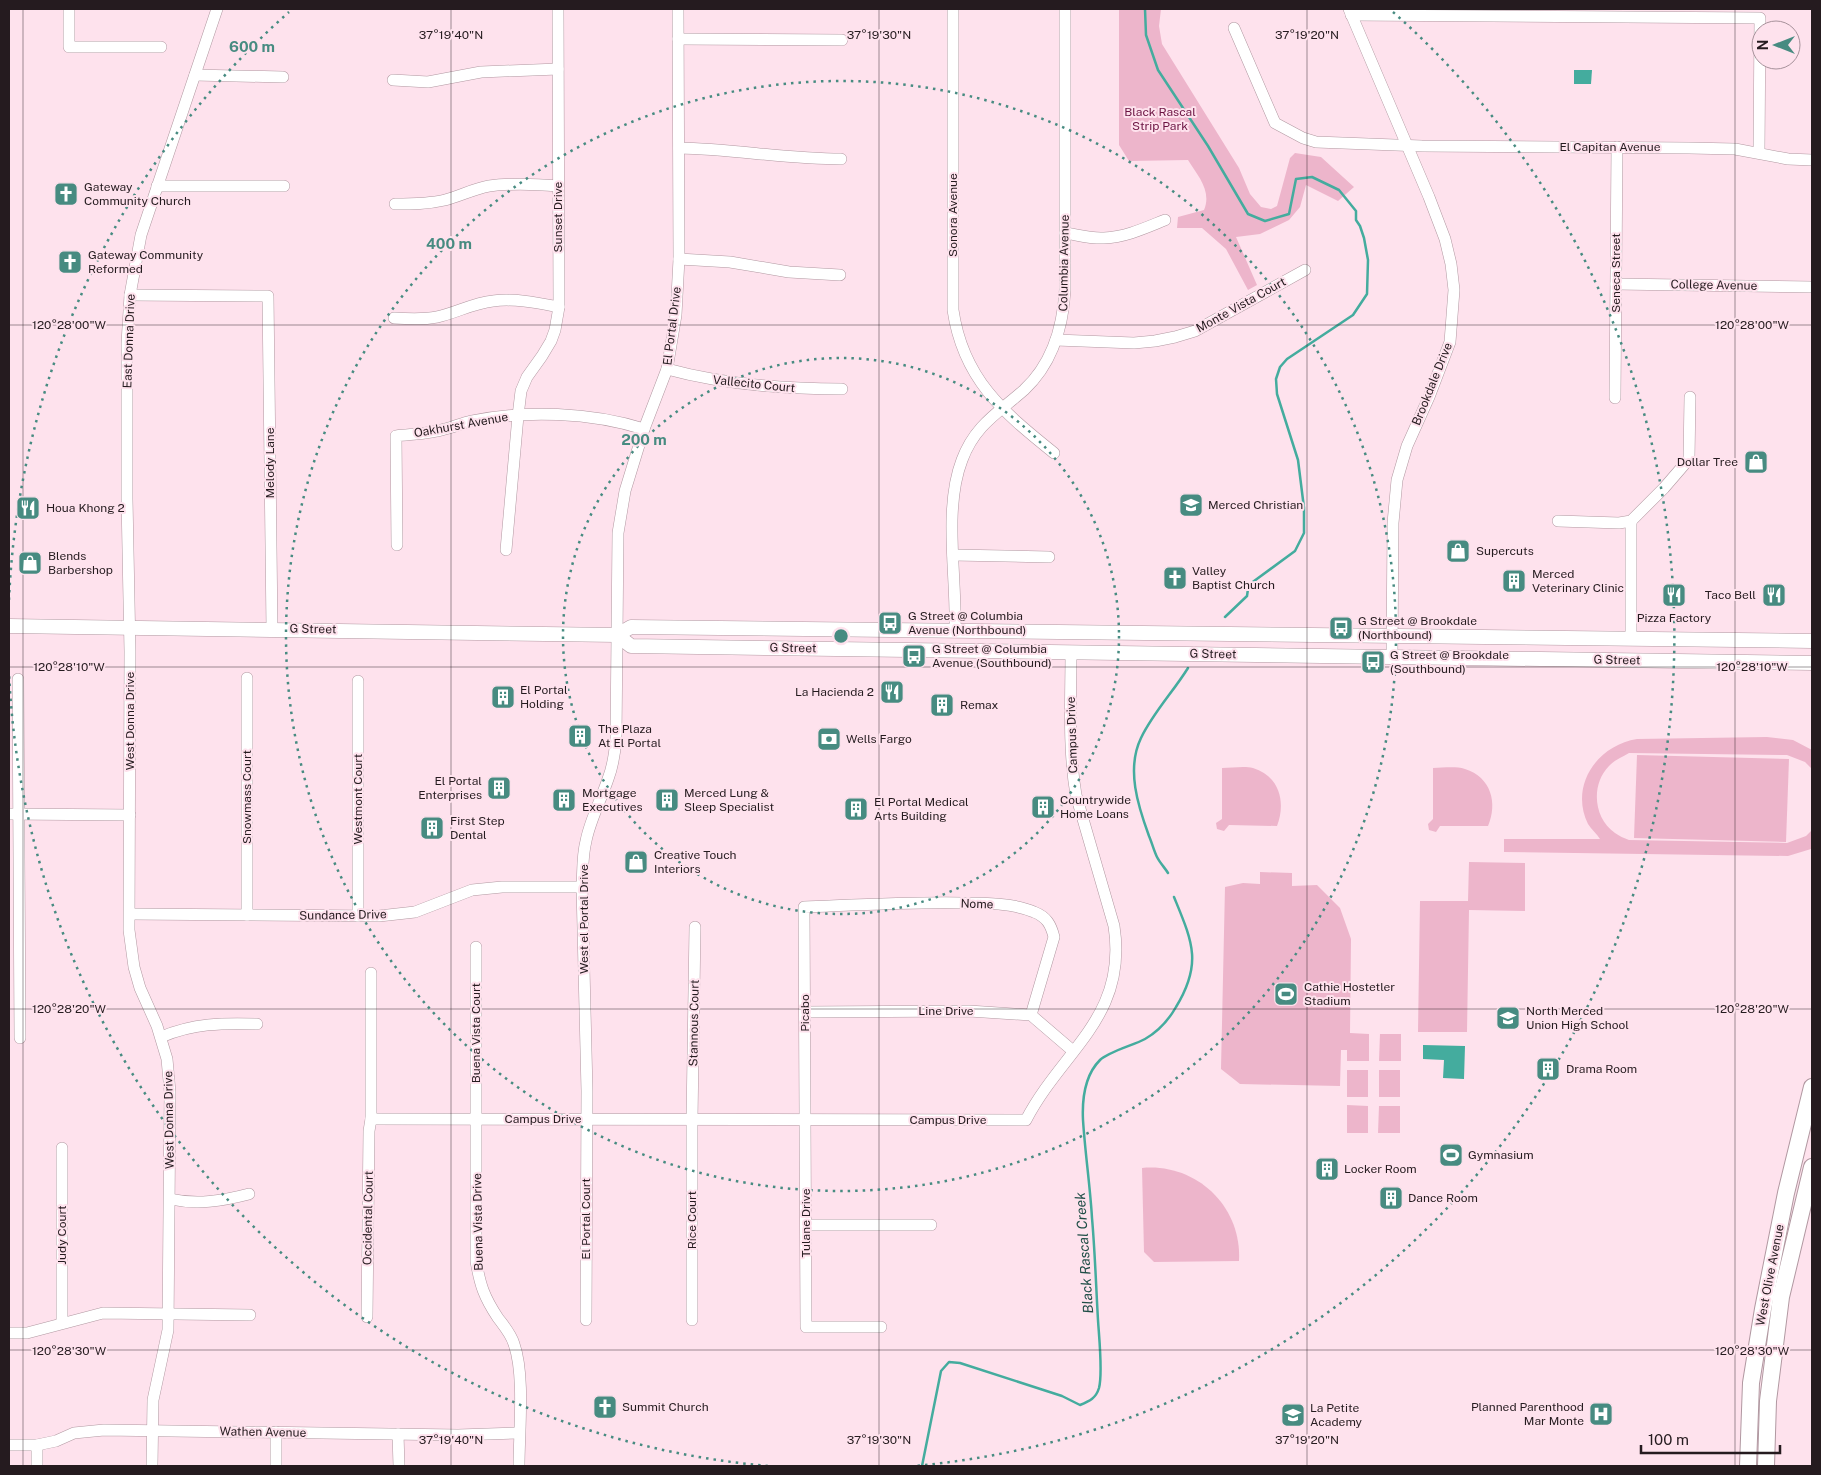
<svg xmlns="http://www.w3.org/2000/svg" width="1821" height="1475" font-family="'Public Sans',sans-serif">
	<rect width="100%" height="100%" fill="#fee2ed"/>
	<!-- green -->
	<g fill="#edb5cb">
		<path d="M1119,9H1161L1159,26L1162,44L1239,168L1250,194L1261,207L1271,209L1277,206L1290,158L1295,153L1321,157L1354,187L1338,201L1306,185L1300,207L1289,220L1260,234L1236,237L1257,285L1248,290L1226,249L1202,228H1177L1178,217L1204,210C1212,191 1198,176 1188,160L1129,161L1119,145Z"/>
		<path d="M1767,737L1793,740L1812,750V769L1805,762L1787,755L1629,753C1623,757 1614,760 1609,766C1591,784 1593,818 1615,833C1619,836 1624,838 1629,840L1787,843L1806,836L1812,830V848L1811,849L1788,856L1504,852V839H1600C1597,834 1591,829 1588,824C1569,785 1598,745 1637,739Z"/>
		<path d="M1637,755L1789,759L1786,842L1634,838Z"/>
		<path d="M1222,768C1232,768 1244,766 1253,768C1280,776 1286,803 1277,826L1229,825L1224,831L1217,829L1216,823L1222,819Z"/>
		<path d="M1433,768C1443,768 1455,766 1465,769C1491,777 1498,803 1488,826H1440L1436,832L1429,830L1428,824L1433,819Z"/>
		<path d="M1469,862L1525,863V911L1469,910L1467,1032H1418L1420,901H1468Z"/>
		<path d="M1260,872L1292,873V886L1317,885L1340,908L1351,939L1350,1033L1369,1034V1061H1347V1050H1341L1340,1086L1240,1084L1221,1069L1225,887L1243,883L1260,884Z"/>
		<path d="M1380,1034H1401V1061H1379Z"/>
		<rect x="1347" y="1070" width="21" height="27"/>
		<rect x="1379" y="1070" width="21" height="27"/>
		<path d="M1347,1105L1368,1106V1133H1347Z"/>
		<path d="M1379,1106H1400V1133H1378Z"/>
		<path d="M1142,1168C1196,1163 1242,1206 1239,1261L1154,1262L1144,1252Z"/>
	</g>
	<!-- water -->
	<g fill="#44ac9e">
		<path d="M1574,70H1592L1591,84H1574Z"/>
		<path d="M1423,1045L1465,1046L1464,1079L1443,1078L1444,1060L1423,1059Z"/>
	</g>
	<g fill="none" stroke-linecap="round" stroke-linejoin="round">
		<!-- stream -->
		<g stroke="#44ac9e" stroke-width="2.5">
			<path d="M1145,9L1146,35L1158,70L1208,146L1248,214L1265,221L1289,214L1296,179L1312,177L1339,190L1356,211V220L1360,226L1364,238L1368,260L1367,294L1353,315L1287,359L1280,367L1276,379L1277,394L1298,460L1304,508V533L1295,551L1250,584L1248,589L1247,596L1225,617"/>
			<path d="M1168,873C1165,868 1160,863 1157,857C1154,851 1152,843 1149,836C1138,806 1126,769 1141,738C1153,713 1173,692 1188,668"/>
			<path d="M922,1466L941,1371L949,1362L960,1363L1062,1396L1080,1405C1090,1401 1096,1398 1099,1388C1103,1373 1099,1337 1098,1320C1096,1286 1095,1252 1092,1218C1090,1185 1085,1152 1083,1120C1082,1099 1085,1075 1100,1060C1108,1052 1134,1045 1145,1039C1159,1031 1168,1021 1176,1007C1203,963 1192,941 1174,897"/>
		</g>
		<!-- minor casing -->
		<g stroke="#b198a1" stroke-width="12">
			<g id="minor">
				<path d="M69,9V47H161"/>
				<path d="M953,9V310C963,379 1003,412 1054,453"/>
				<path d="M1349,9L1429,197L1445,239L1451,264L1454,290L1450,342L1429,397L1407,446L1397,480L1393,523L1392,657"/>
				<path d="M1351,15L1760,18L1759,153"/>
				<path d="M1234,28L1275,123L1303,138L1316,142L1422,146L1689,148L1735,149L1788,159L1812,160"/>
				<path d="M678,39L842,40"/>
				<path d="M195,75L283,77"/>
				<path d="M393,80L428,82L481,72L558,69"/>
				<path d="M679,148C733,149 787,159 841,159"/>
				<path d="M157,186H284"/>
				<path d="M395,204C412,204 428,204 445,200C460,196 473,189 489,186C512,183 535,184 558,186"/>
				<path d="M1065,233C1078,235 1092,239 1104,238C1126,237 1145,228 1165,220"/>
				<path d="M679,259L730,262L789,272L840,275"/>
				<path d="M1616,284L1812,287"/>
				<path d="M130,295L268,296L272,629"/>
				<path d="M394,318C408,319 422,320 437,317C456,313 473,303 493,301C514,298 538,303 559,307"/>
				<path d="M1056,340L1134,343L1155,341L1175,337L1195,331L1305,270"/>
				<path d="M667,369C725,385 783,389 842,389"/>
				<path d="M1615,398L1617,147"/>
				<path d="M1558,521L1619,523L1631,521L1664,488L1689,459L1690,397"/>
				<path d="M397,545L396,436C412,434 430,434 445,429C454,427 462,423 471,421C526,410 590,412 644,429"/>
				<path d="M506,550L518,416L521,391L527,377L542,356L551,341L555,330L559,307L558,9"/>
				<path d="M953,555L1049,557"/>
				<path d="M955,631C957,578 943,509 962,460C975,425 998,413 1024,390C1052,364 1063,326 1065,290V9"/>
				<path d="M1631,639V521"/>
				<path d="M247,678V915"/>
				<path d="M18,679L20,1038"/>
				<path d="M358,681V916"/>
				<path d="M9,814L130,815"/>
				<path d="M130,914L379,916L415,912L472,890L502,887H582"/>
				<path d="M476,947V1261C480,1285 484,1297 498,1318C504,1326 511,1334 514,1344C525,1375 519,1432 519,1466"/>
				<path d="M805,1012L969,1011L1031,1015L1073,1051"/>
				<path d="M161,1037C194,1023 222,1023 257,1024"/>
				<path d="M371,1119L1026,1120C1063,1049 1128,1017 1114,926L1076,795C1068,748 1071,700 1071,652"/>
				<path d="M62,1148V1323"/>
				<path d="M170,1199C197,1205 222,1201 249,1194"/>
				<path d="M806,1225H931"/>
				<path d="M367,1317L369,1131L371,1119V973"/>
				<path d="M586,1320L587,1091L582,887C583,872 582,856 586,841C590,820 601,800 608,779C613,766 615,752 616,738L618,533L625,491L644,429L667,369L676,315L679,259L678,9"/>
				<path d="M692,1320V1119L695,927"/>
				<path d="M881,1327H806L804,907C856,905 909,902 962,903C984,903 1014,903 1034,912C1047,917 1051,925 1054,937L1031,1015"/>
				<path d="M9,1333H27L103,1313L250,1315"/>
				<path d="M276,1432V1466"/>
				<path d="M398,1434L399,1466"/>
				<path d="M9,1445H37L56,1441L74,1433L104,1430L458,1435L519,1433"/>
				<path d="M37,1466V1445"/>
				<path d="M152,1466L153,1400L168,1330L170,1092L167,1059L157,1026L140,988L134,967L129,930L130,651L127,499V343L130,295L141,235L217,9"/>
			</g>
		</g>
		<!-- tertiary casing -->
		<g stroke="#b198a1" stroke-width="15">
			<g id="tertiary">
				<path d="M9,626L617,635L631,627L1812,641"/>
				<path d="M617,635L631,646L1812,663"/>
			</g>
		</g>
		<!-- secondary casing -->
		<g stroke="#b198a1" stroke-width="18">
			<g id="secondary">
				<path d="M1748,1466L1751,1383L1763,1309L1786,1193L1812,1087"/>
				<path d="M1766,1466L1768,1401L1781,1297L1812,1167"/>
			</g>
		</g>
		<!-- minor -->
		<use href="#minor" stroke="#fff" stroke-width="11"/>
		<!-- tertiary -->
		<use href="#tertiary" stroke="#fff" stroke-width="14"/>
		<!-- secondary -->
		<use href="#secondary" stroke="#fff" stroke-width="16"/>
	</g>
	<!-- ticks -->
	<path fill="none" stroke="#251b1f" stroke-width="1" stroke-opacity="0.45" d="M23,9V1466M451,9V1466M879,9V1466M1307,9V1466M1735,9V1466M9,325H1812M9,667H1812M9,1009H1812M9,1350H1812"/>
	<!-- distance rings -->
	<g fill="none" stroke="#478b81" stroke-width="2.5" stroke-dasharray="2.5 5">
		<circle cx="841" cy="636" r="278"/>
		<circle cx="841" cy="636" r="555"/>
		<path d="M768 1466A833 833 0 0 1 9 672M9 600A833 833 0 0 1 289 12M1393 12A833 833 0 0 1 914 1466"/>
	</g>
	<!-- icons -->
	<defs>
		<g id="church-square" transform="scale(1.25)"><rect x="-9" y="-9" width="18" height="18" rx="4" fill="#478b81" stroke="#fee2ed"/><path d="M-1.2-6h2.4v3.5h3.3v2.4h-3.3V6h-2.4V-.1h-3.3v-2.4h3.3Z" fill="#fff"/></g>
		<g id="shop-square" transform="scale(1.25)"><rect x="-9" y="-9" width="18" height="18" rx="4" fill="#478b81" stroke="#fee2ed"/><path d="M-5-2.5h2.3a2.7 3.5 0 0 1 5.4 0H5L5.5 6h-11ZM-1.5-2.5h3a1.5 2.3 0 0 0-3 0Z" fill="#fff"/></g>
		<g id="school-square" transform="scale(1.25)"><rect x="-9" y="-9" width="18" height="18" rx="4" fill="#478b81" stroke="#fee2ed"/><path d="M0-5L7-2L0 1L-7-2ZM-4 1L0 2.5L4 1V4Q0 6-4 4Z" fill="#fff"/></g>
		<g id="restaurant-square" transform="scale(1.25)"><rect x="-9" y="-9" width="18" height="18" rx="4" fill="#478b81" stroke="#fee2ed"/><path d="M-5-6h1v4h1v-4h1v4h1v-4h1v5L-1.5 .5V6h-2V.5L-5-1ZM5-6V6H3V1.5H1.5Q1.5-4 5-6Z" fill="#fff"/></g>
		<g id="building-square" transform="scale(1.25)"><rect x="-9" y="-9" width="18" height="18" rx="4" fill="#478b81" stroke="#fee2ed"/><path d="M-4-6H4V6H1V3H-1V6H-4ZM-2.5-4.3h1.7v1.8h-1.7ZM.8-4.3h1.7v1.8H.8ZM-2.5-1h1.7V.8h-1.7ZM.8-1h1.7V.8H.8Z" fill="#fff"/></g>
		<g id="bus-square" transform="scale(1.25)"><rect x="-9" y="-9" width="18" height="18" rx="4" fill="#478b81" stroke="#fee2ed"/><path d="M-5-6H5V4H4V6H2V4H-2V6H-4V4H-5ZM-3.5-4V0h7V-4ZM-3.5 1.2v1.5H-2V1.2ZM2 1.2v1.5H3.5V1.2Z" fill="#fff"/></g>
		<g id="bank-square" transform="scale(1.25)"><rect x="-9" y="-9" width="18" height="18" rx="4" fill="#478b81" stroke="#fee2ed"/><path d="M-6-4H6V4H-6ZM0-2.3a2.3 2.3 0 1 0 0 4.6a2.3 2.3 0 1 0 0-4.6Z" fill="#fff"/></g>
		<g id="stadium-square" transform="scale(1.25)"><rect x="-9" y="-9" width="18" height="18" rx="4" fill="#478b81" stroke="#fee2ed"/><path d="M0-5a6.5 5 0 1 0 0 10a6.5 5 0 1 0 0-10ZM-3.5-1.8h7v3.6h-7Z" fill="#fff"/></g>
		<g id="hospital-square" transform="scale(1.25)"><rect x="-9" y="-9" width="18" height="18" rx="4" fill="#478b81" stroke="#fee2ed"/><path d="M-5-5h3v3.5h4V-5h3V5h-3V1.5h-4V5h-3Z" fill="#fff"/></g>
	</defs>
	<g fill-rule="evenodd">
		<use href="#church-square" x="66" y="194"/>
		<use href="#church-square" x="70" y="262"/>
		<use href="#shop-square" x="1756" y="462"/>
		<use href="#school-square" x="1191" y="505"/>
		<use href="#restaurant-square" x="28" y="508"/>
		<use href="#shop-square" x="1458" y="551"/>
		<use href="#shop-square" x="30" y="563"/>
		<use href="#church-square" x="1175" y="578"/>
		<use href="#building-square" x="1514" y="581"/>
		<use href="#restaurant-square" x="1674" y="595"/>
		<use href="#restaurant-square" x="1774" y="595"/>
		<use href="#bus-square" x="890" y="623"/>
		<use href="#bus-square" x="1341" y="628"/>
		<use href="#bus-square" x="914" y="656"/>
		<use href="#bus-square" x="1373" y="662"/>
		<use href="#restaurant-square" x="892" y="692"/>
		<use href="#building-square" x="503" y="697"/>
		<use href="#building-square" x="942" y="705"/>
		<use href="#building-square" x="580" y="736"/>
		<use href="#bank-square" x="829" y="739"/>
		<use href="#building-square" x="499" y="788"/>
		<use href="#building-square" x="564" y="800"/>
		<use href="#building-square" x="667" y="800"/>
		<use href="#building-square" x="1043" y="807"/>
		<use href="#building-square" x="856" y="809"/>
		<use href="#building-square" x="432" y="828"/>
		<use href="#shop-square" x="636" y="862"/>
		<use href="#stadium-square" x="1286" y="994"/>
		<use href="#school-square" x="1508" y="1018"/>
		<use href="#building-square" x="1548" y="1069"/>
		<use href="#stadium-square" x="1451" y="1155"/>
		<use href="#building-square" x="1327" y="1169"/>
		<use href="#building-square" x="1391" y="1198"/>
		<use href="#church-square" x="605" y="1407"/>
		<use href="#hospital-square" x="1601" y="1414"/>
		<use href="#school-square" x="1293" y="1415"/>
	</g>
	<g text-anchor="middle" stroke-width="4" stroke-linejoin="round" paint-order="stroke">
		<!-- park labels -->
		<g font-size="12" fill="#6b1342" stroke="#fee2ed">
			<text x="1160" y="116">Black Rascal<tspan x="1160" dy="14">Strip Park</tspan></text>
		</g>
		<!-- street labels -->
		<g font-size="12" fill="#251b1f" stroke="#fee2ed">
			<text x="1610" y="151">El Capitan Avenue</text>
			<text transform="translate(953 215) rotate(-90)" y="4">Sonora Avenue</text>
			<text transform="translate(558 217) rotate(-90)" y="4">Sunset Drive</text>
			<text transform="translate(1064 263) rotate(-89)" y="4">Columbia Avenue</text>
			<text transform="translate(1616 273) rotate(-90)" y="4">Seneca Street</text>
			<text transform="translate(1714 285) rotate(1)" y="4">College Avenue</text>
			<text transform="translate(1241 305) rotate(-29)" y="4">Monte Vista Court</text>
			<text transform="translate(672 326) rotate(-83)" y="4">El Portal Drive</text>
			<text transform="translate(129 341) rotate(-88)" y="4">East Donna Drive</text>
			<text transform="translate(754 384) rotate(6)" y="4">Vallecito Court</text>
			<text transform="translate(1432 384) rotate(-68)" y="4">Brookdale Drive</text>
			<text transform="translate(461 425) rotate(-10)" y="4">Oakhurst Avenue</text>
			<text transform="translate(270 463) rotate(-90)" y="4">Melody Lane</text>
			<text transform="translate(313 629) rotate(1)" y="4">G Street</text>
			<text transform="translate(793 648) rotate(1)" y="4">G Street</text>
			<text transform="translate(1213 654) rotate(1)" y="4">G Street</text>
			<text transform="translate(1617 660) rotate(1)" y="4">G Street</text>
			<text transform="translate(130 721) rotate(-90)" y="4">West Donna Drive</text>
			<text transform="translate(1072 735) rotate(-92)" y="4">Campus Drive</text>
			<text transform="translate(247 797) rotate(-90)" y="4">Snowmass Court</text>
			<text transform="translate(358 799) rotate(-90)" y="4">Westmont Court</text>
			<text transform="translate(977 904) rotate(2)" y="4">Nome</text>
			<text transform="translate(343 915) rotate(-1)" y="4">Sundance Drive</text>
			<text transform="translate(584 919) rotate(-90)" y="4">West el Portal Drive</text>
			<text x="946" y="1015">Line Drive</text>
			<text transform="translate(805 1013) rotate(-90)" y="4">Picabo</text>
			<text transform="translate(694 1023) rotate(-89)" y="4">Stannous Court</text>
			<text transform="translate(476 1033) rotate(-90)" y="4">Buena Vista Court</text>
			<text x="543" y="1123">Campus Drive</text>
			<text transform="translate(169 1120) rotate(-91)" y="4">West Donna Drive</text>
			<text x="948" y="1124">Campus Drive</text>
			<text transform="translate(368 1218) rotate(-89)" y="4">Occidental Court</text>
			<text transform="translate(586 1219) rotate(-90)" y="4">El Portal Court</text>
			<text transform="translate(692 1220) rotate(-90)" y="4">Rice Court</text>
			<text transform="translate(478 1222) rotate(-91)" y="4">Buena Vista Drive</text>
			<text transform="translate(806 1223) rotate(-90)" y="4">Tulane Drive</text>
			<text transform="translate(62 1235) rotate(-90)" y="4">Judy Court</text>
			<text transform="translate(1770 1275) rotate(-79)" y="4">West Olive Avenue</text>
			<text transform="translate(263 1432) rotate(1)" y="4">Wathen Avenue</text>
		</g>
		<!-- poi labels -->
		<g font-size="12" fill="#251b1f" stroke="#fee2ed" text-anchor="start">
			<text x="84" y="191">Gateway<tspan x="84" dy="14">Community Church</tspan></text>
			<text x="88" y="259">Gateway Community<tspan x="88" dy="14">Reformed</tspan></text>
			<text x="1738" y="466" text-anchor="end">Dollar Tree</text>
			<text x="1208" y="509">Merced Christian</text>
			<text x="46" y="512">Houa Khong 2</text>
			<text x="1476" y="555">Supercuts</text>
			<text x="48" y="560">Blends<tspan x="48" dy="14">Barbershop</tspan></text>
			<text x="1192" y="575">Valley<tspan x="1192" dy="14">Baptist Church</tspan></text>
			<text x="1532" y="578">Merced<tspan x="1532" dy="14">Veterinary Clinic</tspan></text>
			<text x="1756" y="599" text-anchor="end">Taco Bell</text>
			<text x="908" y="620">G Street @ Columbia<tspan x="908" dy="14">Avenue (Northbound)</tspan></text>
			<text x="1674" y="622" text-anchor="middle">Pizza Factory</text>
			<text x="1358" y="625">G Street @ Brookdale<tspan x="1358" dy="14">(Northbound)</tspan></text>
			<text x="932" y="653">G Street @ Columbia<tspan x="932" dy="14">Avenue (Southbound)</tspan></text>
			<text x="1390" y="659">G Street @ Brookdale<tspan x="1390" dy="14">(Southbound)</tspan></text>
			<text x="520" y="694">El Portal<tspan x="520" dy="14">Holding</tspan></text>
			<text x="874" y="696" text-anchor="end">La Hacienda 2</text>
			<text x="960" y="709">Remax</text>
			<text x="598" y="733">The Plaza<tspan x="598" dy="14">At El Portal</tspan></text>
			<text x="846" y="743">Wells Fargo</text>
			<text x="482" y="785" text-anchor="end">El Portal<tspan x="482" dy="14">Enterprises</tspan></text>
			<text x="582" y="797">Mortgage<tspan x="582" dy="14">Executives</tspan></text>
			<text x="684" y="797">Merced Lung &amp;<tspan x="684" dy="14">Sleep Specialist</tspan></text>
			<text x="1060" y="804">Countrywide<tspan x="1060" dy="14">Home Loans</tspan></text>
			<text x="874" y="806">El Portal Medical<tspan x="874" dy="14">Arts Building</tspan></text>
			<text x="450" y="825">First Step<tspan x="450" dy="14">Dental</tspan></text>
			<text x="654" y="859">Creative Touch<tspan x="654" dy="14">Interiors</tspan></text>
			<text x="1304" y="991">Cathie Hostetler<tspan x="1304" dy="14">Stadium</tspan></text>
			<text x="1526" y="1015">North Merced<tspan x="1526" dy="14">Union High School</tspan></text>
			<text x="1566" y="1073">Drama Room</text>
			<text x="1468" y="1159">Gymnasium</text>
			<text x="1344" y="1173">Locker Room</text>
			<text x="1408" y="1202">Dance Room</text>
			<text x="622" y="1411">Summit Church</text>
			<text x="1584" y="1411" text-anchor="end">Planned Parenthood<tspan x="1584" dy="14">Mar Monte</tspan></text>
			<text x="1310" y="1412">La Petite<tspan x="1310" dy="14">Academy</tspan></text>
		</g>
		<!-- water labels -->
		<g font-size="14" font-style="italic" fill="#204e47" stroke="#fee2ed">
			<text transform="translate(1084 1253) rotate(-94)" y="5">Black Rascal Creek</text>
		</g>
	</g>
	<g font-size="12" text-anchor="middle" fill="#251b1f" stroke="#fee2ed" stroke-width="4" stroke-linejoin="round" paint-order="stroke">
		<text x="451" y="39">37°19'40"N</text>
		<text x="879" y="39">37°19'30"N</text>
		<text x="1307" y="39">37°19'20"N</text>
		<text x="1752" y="329">120°28'00"W</text>
		<text x="69" y="329">120°28'00"W</text>
		<text x="1752" y="671">120°28'10"W</text>
		<text x="69" y="671">120°28'10"W</text>
		<text x="1752" y="1013">120°28'20"W</text>
		<text x="69" y="1013">120°28'20"W</text>
		<text x="1752" y="1355">120°28'30"W</text>
		<text x="69" y="1355">120°28'30"W</text>
		<text x="451" y="1444">37°19'40"N</text>
		<text x="879" y="1444">37°19'30"N</text>
		<text x="1307" y="1444">37°19'20"N</text>
	</g>
	<circle cx="841" cy="636" r="8" fill="#478b81" stroke="#fee2ed" stroke-width="2.5"/>
	<g font-size="15" text-anchor="middle" font-weight="bold" fill="#478b81" stroke="#fee2ed" stroke-width="4" stroke-linejoin="round" paint-order="stroke">
		<text x="252" y="52">600 m</text>
		<text x="449" y="249">400 m</text>
		<text x="644" y="445">200 m</text>
	</g>
	<!-- border -->
	<rect width="1821" height="1475" fill="none" stroke="#251b1f" stroke-width="20"/>
	<!-- north arrow -->
	<g transform="translate(1776 45) rotate(270)"><circle r="24" fill="#fee2ed" stroke="#a7929b"/>
	<path d="M0-4L9 19L0 12L-9 19Z" fill="#478b81"/>
	<text y="-8" font-size="14" font-weight="bold" text-anchor="middle" fill="#251b1f">N</text>
	</g>
	<!-- scale -->
	<path d="M1641 1445v8h139v-8" fill="none" stroke="#251b1f" stroke-width="2.5"/>
	<text x="1648" y="1445" font-size="15" fill="#251b1f" stroke="#fee2ed" stroke-width="4" paint-order="stroke">100 m</text>
</svg>
